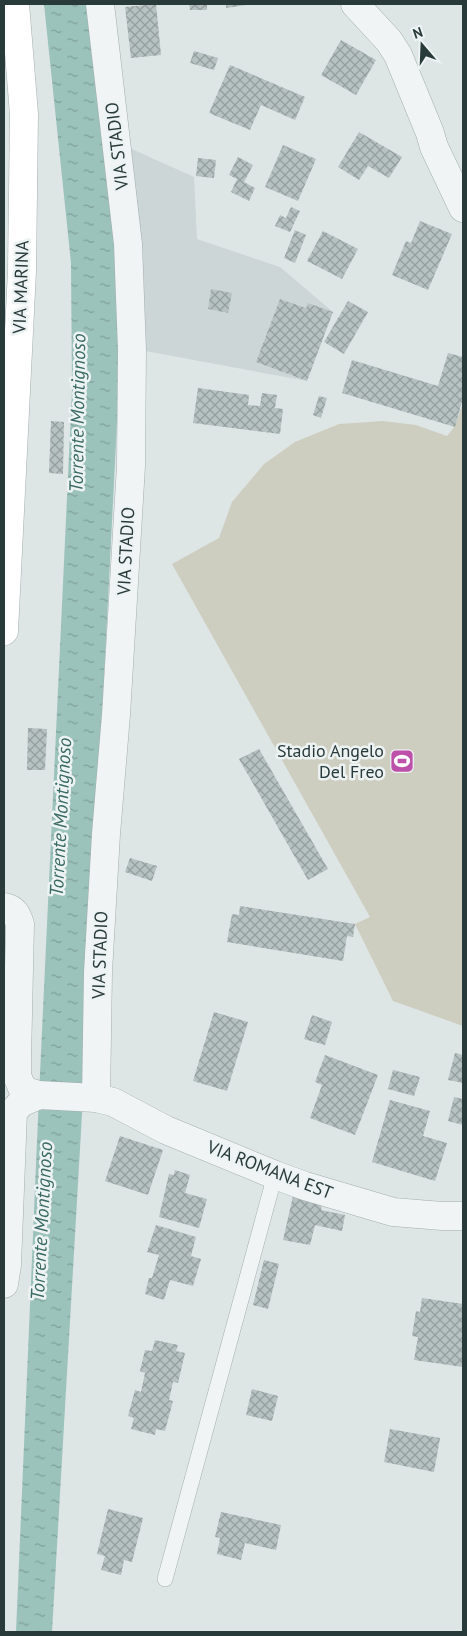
<svg xmlns="http://www.w3.org/2000/svg" width="467" height="1636" font-family="'PT Sans',sans-serif">
	<defs>
		<pattern id="water-ripples" width="26" height="14" patternUnits="userSpaceOnUse" patternTransform="scale(1.25)"><rect width="26" height="14" fill="#9cc2bc"/><path d="M2 4q2-2 4 0t4 0M15 11q2-2 4 0t4 0" fill="none" stroke="#7f9f9a"/></pattern>
		<pattern id="building-cross-hatch" width="8" height="8" patternUnits="userSpaceOnUse" patternTransform="scale(1.25)"><rect width="8" height="8" fill="#b6c1c1"/><path d="M0 0l8 8M0 8l8-8" fill="none" stroke="#949e9e"/></pattern>
	</defs>
	<rect width="100%" height="100%" fill="#dee5e5"/>
	<!-- built -->
	<path fill="#ccd6d6" fill-rule="evenodd" d="M123,145L194,177L197,239L280,267L333,312L308,303L306,308L280,299L256,362L307,381L140,350ZM211,290L231,293L228,313L208,309Z"/>
	<!-- grass -->
	<path fill="#cdcec0" d="M463,403V1026L393,1001L355,924L370,917L172,564L219,538L232,502L264,464L295,442L339,424L383,421L416,425L447,436L455,426Z"/>
	<!-- water -->
	<path fill="url(#water-ripples)" d="M44,4H90L119,279L121,343L83,1097L52,1632H16L39,1095L72,391L71,263Z"/>
	<!-- building -->
	<g fill="url(#building-cross-hatch)">
		<path d="M156,4L161,55L131,58L125,7Z"/>
		<path d="M189,4H207V10H190Z"/>
		<path d="M226,4H246V5L226,8Z"/>
		<path d="M341,40L376,60L356,95L321,75Z"/>
		<path d="M194,51L218,58L214,70L190,63Z"/>
		<path d="M230,65L305,97L295,120L261,105L250,130L209,113Z"/>
		<path d="M359,132L402,157L389,178L368,166L359,180L338,167Z"/>
		<path d="M283,145L316,159L298,201L265,187Z"/>
		<path d="M238,157L253,165L244,182L255,188L249,201L231,192L237,179L229,175Z"/>
		<path d="M198,158L216,160L214,178L196,176Z"/>
		<path d="M291,207L300,211L290,232L275,226L280,215L286,218Z"/>
		<path d="M420,221L452,234L428,290L392,275L406,241L411,243Z"/>
		<path d="M295,230L306,235L295,263L284,258Z"/>
		<path d="M323,231L358,249L342,279L307,261Z"/>
		<path d="M211,289L232,293L228,313L208,309Z"/>
		<path d="M280,299L306,308L308,303L333,312L307,381L256,362Z"/>
		<path d="M348,301L368,312L344,354L324,342Z"/>
		<path d="M448,353L463,357V398L455,427L342,393L352,360L438,386Z"/>
		<path d="M198,388L249,395L248,405L260,406L262,393L277,395L275,408L283,409L280,434L193,423Z"/>
		<path d="M319,396L327,398L321,418L313,415Z"/>
		<path d="M51,421L64,422L63,474L49,473Z"/>
		<path d="M28,728L47,729L45,770H27Z"/>
		<path d="M259,749L328,869L308,880L239,759Z"/>
		<path d="M130,858L157,866L152,881L125,872Z"/>
		<path d="M240,906L355,924L353,937L347,936L343,961L227,942L232,914L239,915Z"/>
		<path d="M214,1012L248,1022L227,1091L193,1081Z"/>
		<path d="M312,1015L332,1022L325,1045L304,1039Z"/>
		<path d="M455,1053L463,1055V1083L448,1080Z"/>
		<path d="M325,1055L378,1075L355,1135L310,1118L322,1085L315,1082Z"/>
		<path d="M393,1070L420,1077L414,1096L388,1089Z"/>
		<path d="M454,1097L463,1099V1125L448,1121Z"/>
		<path d="M390,1100L430,1111L423,1136L447,1143L435,1181L372,1162Z"/>
		<path d="M120,1136L163,1150L148,1195L105,1181Z"/>
		<path d="M175,1170L190,1175L185,1193L207,1199L199,1228L159,1217L169,1174L174,1175Z"/>
		<path d="M293,1196L322,1202L321,1210L345,1215L342,1231L315,1225L310,1245L283,1240Z"/>
		<path d="M156,1225L196,1237L191,1256L201,1259L193,1286L170,1280L164,1300L145,1294L149,1278H152L159,1255L147,1252Z"/>
		<path d="M264,1260L279,1264L268,1309L253,1305Z"/>
		<path d="M422,1298L463,1304V1367L414,1360L418,1337L412,1336L416,1311L420,1312Z"/>
		<path d="M155,1340L178,1345L176,1351L185,1353L178,1383L173,1382L169,1400L173,1401L165,1431L156,1429L155,1435L131,1429L134,1418L128,1416L135,1390L141,1392L145,1373L140,1371L145,1350L152,1351Z"/>
		<path d="M252,1389L278,1396L272,1421L246,1415Z"/>
		<path d="M390,1429L440,1438L434,1472L384,1462Z"/>
		<path d="M108,1509L143,1518L132,1562L124,1560L121,1575L101,1570L105,1556L97,1554Z"/>
		<path d="M221,1512L281,1525L276,1550L245,1543L241,1560L217,1554L220,1538L215,1537Z"/>
	</g>
	<g fill="none" stroke-linecap="round" stroke-linejoin="round">
		<!-- lane casing -->
		<g stroke="#a4aeae" stroke-width="16">
			<path id="lane" d="M165,1579L275,1175"/>
		</g>
		<!-- street casing -->
		<g stroke="#a4aeae" stroke-width="29">
			<g id="street">
				<path d="M355,4L389,41L398,55L430,133L434,147L463,208"/>
				<path d="M4,907C15,909 17,915 20,924L17,1059V1076L23,1090L39,1095L96,1098L113,1102L166,1130L275,1175L305,1186L393,1212L442,1216H463"/>
				<path d="M96,1098L98,972L106,834L116,715L131,466L132,350L128,244L100,4"/>
				<path d="M4,1284L7,1265L13,1112L21,1103L39,1095"/>
			</g>
		</g>
		<!-- secondary casing -->
		<g stroke="#a4aeae" stroke-width="29">
			<path id="secondary" d="M4,631L22,271L24,114L15,4"/>
		</g>
		<!-- lane -->
		<use href="#lane" stroke="#f0f4f4" stroke-width="15"/>
		<!-- street -->
		<use href="#street" stroke="#f0f4f4" stroke-width="28"/>
		<!-- secondary -->
		<use href="#secondary" stroke="#fff" stroke-width="28"/>
	</g>
	<!-- icons -->
	<defs>
		<g id="stadium-square" transform="scale(1.25)"><rect x="-9" y="-9" width="18" height="18" rx="4" fill="#bd50a9" stroke="#edf3f3"/><path d="M0-5a6.5 5 0 1 0 0 10a6.5 5 0 1 0 0-10ZM-3.5-1.8h7v3.6h-7Z" fill="#fff"/></g>
	</defs>
	<g fill-rule="evenodd">
		<use href="#stadium-square" x="402" y="761"/>
	</g>
	<g text-anchor="middle" stroke-width="5" stroke-linejoin="round" paint-order="stroke">
		<!-- street labels -->
		<g font-size="18" fill="#293a3a" stroke="#edf3f3">
			<text transform="translate(117 146) rotate(-97)" y="6">VIA STADIO</text>
			<text transform="translate(21 287) rotate(-88)" y="6">VIA MARINA</text>
			<text transform="translate(126 551) rotate(-87)" y="6">VIA STADIO</text>
			<text transform="translate(100 955) rotate(-88)" y="6">VIA STADIO</text>
			<text transform="translate(270 1170) rotate(21)" y="6">VIA ROMANA EST</text>
		</g>
		<!-- poi labels -->
		<g font-size="18" fill="#293a3a" stroke="#edf3f3" text-anchor="end">
			<text x="384" y="757">Stadio Angelo<tspan x="384" dy="21">Del Freo</tspan></text>
		</g>
		<!-- water labels -->
		<g font-size="19" font-style="italic" fill="#386963" stroke="#edf3f3">
			<text transform="translate(77 413) rotate(-89)" y="7">Torrente Montignoso</text>
			<text transform="translate(60 817) rotate(-87)" y="7">Torrente Montignoso</text>
			<text transform="translate(41 1221) rotate(-87)" y="7">Torrente Montignoso</text>
		</g>
	</g>
	<!-- border -->
	<rect width="467" height="1636" fill="none" stroke="#293a3a" stroke-width="10"/>
	<!-- north arrow -->
	<g transform="translate(422 45) rotate(341)" stroke="#edf3f3" stroke-width="4" paint-order="stroke">
	<path d="M0-4L9 19L0 12L-9 19Z" fill="#293a3a"/>
	<text y="-8" font-size="14" font-weight="bold" text-anchor="middle" fill="#293a3a">N</text>
	</g>
</svg>
